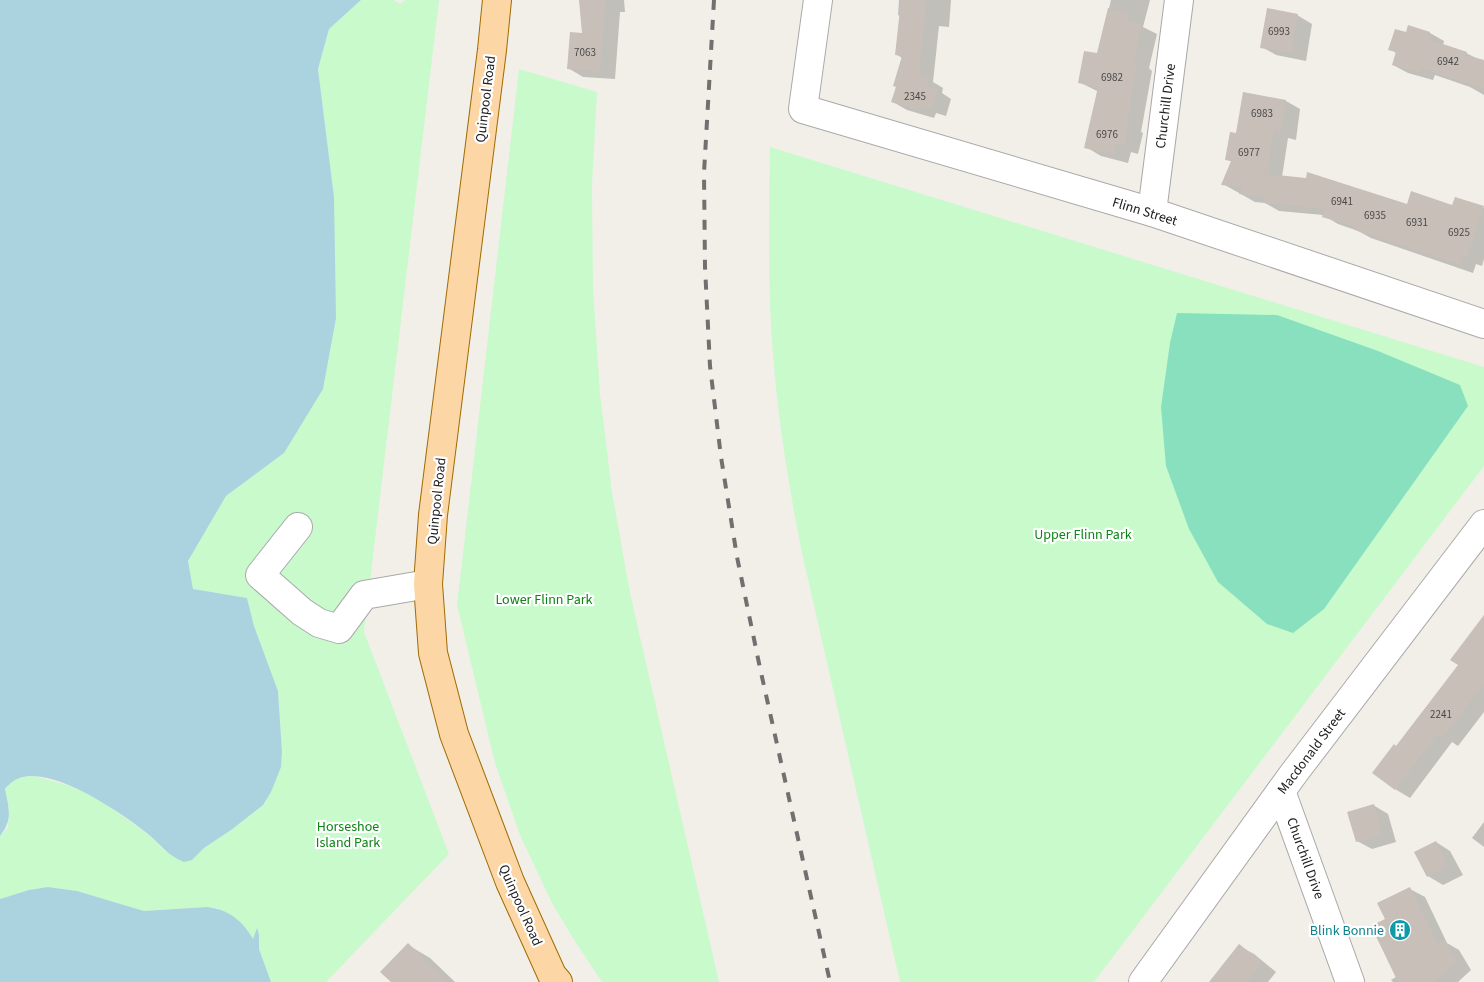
<svg xmlns="http://www.w3.org/2000/svg" width="1484" height="982" font-family="'Source Sans 3',sans-serif">
	<rect width="100%" height="100%" fill="#f2efe9"/>
	<!-- park -->
	<g fill="#c8facc">
		<path d="M361,0H394L400,4L405,0H439L364,632L449,854L326,982H271L259,949V935L257,929L253,939L217,908L207,907L144,911L77,891L48,887L29,890L0,899V836L8,827L9,808L5,790L11,782L23,777L34,776L67,785L99,799L149,835L165,851L192,860L204,848L231,830L281,767L282,752L278,691L254,626L247,598L193,589L188,561L226,496L284,453L334,197L318,69L329,29Z"/>
		<path d="M519,69L597,92L592,185L593,287L600,394L612,492L630,593L719,982H602L571,935L552,903L520,835L495,763L457,605Z"/>
		<path d="M770,147L1484,367V466L1094,982H900L802,553C787,478 775,401 771,325C768,265 769,206 770,147Z"/>
	</g>
	<!-- pitch -->
	<path fill="#88e0be" d="M1177,313L1277,315L1378,351L1460,385L1468,406L1324,609L1293,633L1267,624L1218,582L1189,529L1166,466L1161,407L1170,343Z"/>
	<!-- water -->
	<g fill="#aad3df">
		<path d="M0,0H361L329,29L318,69L334,197L336,318L323,389L284,453L226,496L188,561L193,589L247,598L254,626L278,691L282,752L281,767L271,792L263,805L231,830L204,848L192,860L184,862C167,855 161,845 148,834C122,813 57,769 23,777C15,779 10,783 5,789C9,809 13,820 0,836Z"/>
		<path d="M48,887L77,891L144,911L207,907C228,909 243,921 253,939L257,928L259,935V949L271,982H0V899L29,890Z"/>
	</g>
	<!-- shadow -->
	<g fill="#0003">
		<path d="M581,0H624L625,12H620L615,79L583,77L568,68L583,34Z"/>
		<path d="M899,0H951L949,27L939,26L933,82L943,88L942,93L951,99L946,116L936,113L934,118L907,110L893,102L902,58L896,54L901,17L898,15Z"/>
		<path d="M1111,0H1150L1143,27L1157,34L1149,68L1152,71L1141,132L1143,133L1138,154L1131,152L1128,163L1101,156L1086,147L1099,92L1079,82L1098,55Z"/>
		<path d="M1297,15L1312,24L1306,61L1276,55L1262,47Z"/>
		<path d="M1430,33L1444,41L1443,45L1466,53L1484,62V95L1470,87L1435,75L1433,80L1408,73L1393,65L1396,53L1390,49L1407,34Z"/>
		<path d="M1244,94L1286,101L1300,109L1296,140L1288,138L1282,177L1408,205L1453,207L1456,198L1484,208V259L1482,266L1476,264L1473,273L1371,238L1358,231L1338,224L1323,215L1279,211L1265,203L1255,202L1223,184L1232,162L1227,159L1237,134Z"/>
		<path d="M1484,617V712L1458,746L1452,742L1410,798L1395,789L1397,747L1459,665Z"/>
		<path d="M1373,805L1388,814L1396,842L1372,849L1357,841Z"/>
		<path d="M1484,822V847L1472,838Z"/>
		<path d="M1436,842L1450,851L1463,875L1443,885L1428,876Z"/>
		<path d="M1410,889L1425,897L1447,943L1459,950L1471,970L1458,982H1393L1391,980L1396,977Z"/>
		<path d="M408,945L430,958L455,982H392Z"/>
		<path d="M1239,946L1254,954L1276,972L1268,982H1211Z"/>
	</g>
	<!-- building -->
	<g fill="#c7bfb8">
		<path d="M579,0H606L600,72L567,69L570,32L582,33Z"/>
		<path d="M901,0H927L919,75L930,78L927,86L938,89L932,109L922,106L920,111L891,102L896,87L893,86L902,56L895,55Z"/>
		<path d="M1108,8L1130,13L1128,21L1142,24L1134,60L1138,61L1127,123H1129L1124,146L1116,144L1114,155L1084,148L1098,87L1078,83L1084,51L1097,53Z"/>
		<path d="M1267,8L1298,14L1291,53L1260,48Z"/>
		<path d="M1408,25L1430,32L1428,39L1467,52L1466,55L1484,60V89L1420,68L1419,73L1392,65L1396,52L1388,50L1395,29L1406,32Z"/>
		<path d="M1243,92L1286,100L1281,132L1274,131L1267,174L1306,178L1307,172L1407,204L1411,191L1452,205L1455,197L1484,206L1467,258L1461,257L1459,265L1355,230L1356,227L1322,217L1324,209L1263,203L1266,197L1239,194L1242,187L1221,185L1231,161L1225,160L1230,132L1236,133Z"/>
		<path d="M1484,615V684L1442,738L1437,734L1395,790L1372,773L1394,744L1396,746L1458,665L1450,660Z"/>
		<path d="M1374,804L1382,834L1356,842L1347,812Z"/>
		<path d="M1436,841L1448,866L1427,877L1414,852Z"/>
		<path d="M1410,887L1438,944L1444,940L1457,961L1434,982H1398L1371,926L1385,919L1377,903Z"/>
		<path d="M408,943L448,982H391L380,972Z"/>
		<path d="M1239,944L1262,962L1247,982H1209Z"/>
	</g>
	<g fill="none" stroke-linecap="round" stroke-linejoin="round">
		<!-- minor casing -->
		<g stroke="#a9a9a9" stroke-width="30">
			<g id="minor">
				<path d="M818,0L803,109L1152,212L1484,324"/>
				<path d="M1152,212L1179,0"/>
				<path d="M298,527L260,575L302,612L319,623L339,629L364,595L428,584"/>
				<path d="M1281,791L1350,982"/>
				<path d="M1143,982L1294,773L1484,524"/>
			</g>
		</g>
		<!-- major casing -->
		<g stroke="#a06b00" stroke-width="30">
			<path id="major" d="M497,0L492,50L433,515L428,584L433,653L454,734L510,882L552,975L558,982"/>
		</g>
		<!-- minor -->
		<use href="#minor" stroke="#fff" stroke-width="28"/>
		<!-- major -->
		<use href="#major" stroke="#fcd6a4" stroke-width="28"/>
		<!-- rail -->
		<path stroke="#707070" stroke-width="4" stroke-dasharray="10 10" stroke-linecap="butt" d="M714,0L704,173L705,267L710,366L721,457L737,557L760,668L830,982"/>
	</g>
	<!-- icons -->
	<defs>
		<g id="building-disc" transform="scale(1.125)"><circle r="9.5" fill="#0f9aa8" stroke="#fff"/><path d="M-4-6H4V6H1V3H-1V6H-4ZM-2.5-4.3h1.7v1.8h-1.7ZM.8-4.3h1.7v1.8H.8ZM-2.5-1h1.7V.8h-1.7ZM.8-1h1.7V.8H.8Z" fill="#fff"/></g>
	</defs>
	<g fill-rule="evenodd">
		<use href="#building-disc" x="1400" y="930"/>
	</g>
	<g text-anchor="middle" stroke-width="4.5" stroke-linejoin="round" paint-order="stroke">
		<!-- number labels -->
		<g font-size="11" fill="#4b4948">
			<text x="1279" y="35">6993</text>
			<text x="585" y="56">7063</text>
			<text x="1448" y="65">6942</text>
			<text x="1112" y="81">6982</text>
			<text x="915" y="100">2345</text>
			<text x="1262" y="117">6983</text>
			<text x="1107" y="138">6976</text>
			<text x="1249" y="156">6977</text>
			<text x="1342" y="205">6941</text>
			<text x="1375" y="219">6935</text>
			<text x="1417" y="226">6931</text>
			<text x="1459" y="236">6925</text>
			<text x="1441" y="718">2241</text>
		</g>
		<!-- street labels -->
		<g font-size="14" fill="#222" stroke="#fff">
			<text transform="translate(485 99) rotate(-83)" y="5">Quinpool Road</text>
			<text transform="translate(1165 106) rotate(-83)" y="5">Churchill Drive</text>
			<text transform="translate(1145 211) rotate(17)" y="5">Flinn Street</text>
			<text transform="translate(436 501) rotate(-84)" y="5">Quinpool Road</text>
			<text transform="translate(1311 751) rotate(-53)" y="5">Macdonald Street</text>
			<text transform="translate(1306 858) rotate(70)" y="5">Churchill Drive</text>
			<text transform="translate(521 905) rotate(66)" y="5">Quinpool Road</text>
		</g>
		<!-- park labels -->
		<g font-size="14" fill="#0c8416" stroke="#fff">
			<text x="1083" y="539">Upper Flinn Park</text>
			<text x="544" y="604">Lower Flinn Park</text>
			<text x="348" y="831">Horseshoe<tspan x="348" dy="16">Island Park</tspan></text>
		</g>
		<!-- culture labels -->
		<g font-size="14" fill="#0d838f" stroke="#fff" text-anchor="end">
			<text x="1384" y="935">Blink Bonnie</text>
		</g>
	</g>
</svg>
